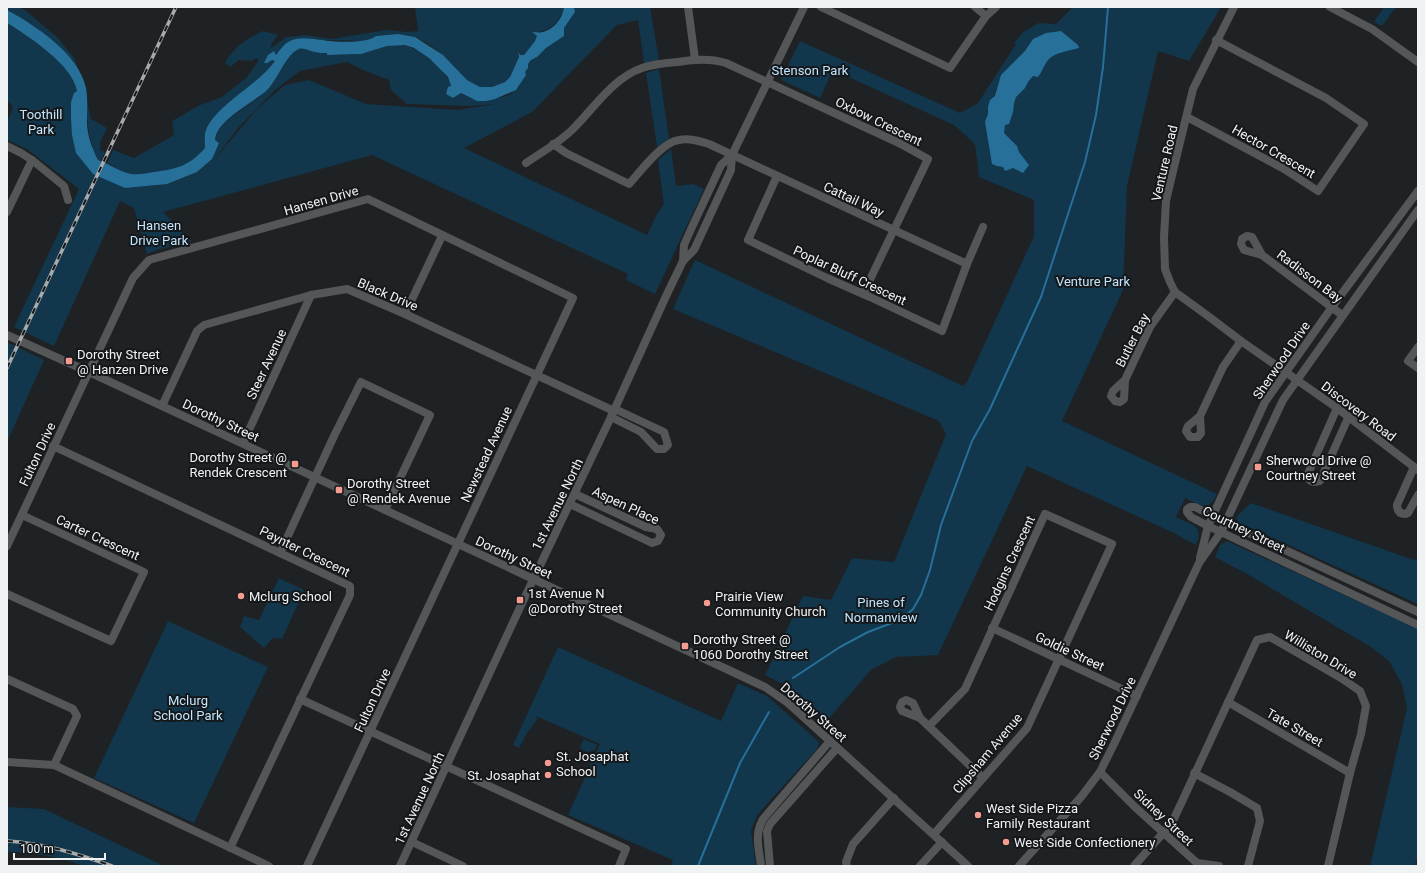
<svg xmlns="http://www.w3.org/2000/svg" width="1425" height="873" font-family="Roboto,sans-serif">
	<rect width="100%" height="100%" fill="#1e2224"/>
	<!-- green -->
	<g fill="#12364b" fill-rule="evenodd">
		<path d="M7,7H18L26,11L58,38L74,58L82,78C64,47 38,26 7,10Z"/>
		<path d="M415,7H564L565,9C557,24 551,31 533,33L537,36L535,41L524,55H520L519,50L517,51L519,57L510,77L505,82L492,87H480L467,80L443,55L427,43L415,37L398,34L377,36L375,38L363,41L321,40L302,38L287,43L276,55L274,54L272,60L275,61L267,73L224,107L205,141V148C199,155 193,161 184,166C174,171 144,175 133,174C123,173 115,168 107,163L113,150L134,158L174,135L172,121L200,105L222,97L247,77L259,60L256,58L252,61L239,60L230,67L225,63C233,48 247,38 263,31L278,35L271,44V48L286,37L306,35L331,39L387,30L407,32L418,31Z"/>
		<path d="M574,7H650L659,60L644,63L638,20L617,25L532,112L464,148L647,235L657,214L664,204L658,160L671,149L676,186L693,184L704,189L655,294L626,280L628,274L372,155L163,212L191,241L157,250L147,254L134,208L120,201L54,346L14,327L79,189L27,149L7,140C7,135 6,128 7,123C9,113 18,109 7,100V23C32,39 60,56 76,83L93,174L167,184L197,172L212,159C213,148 213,137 221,127C235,110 259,102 272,84C279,75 287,54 297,49C304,46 309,51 315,52C319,53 323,53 327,53L328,55C339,54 351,56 362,53C370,52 377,48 386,46C405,41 419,50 433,62C441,70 448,75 451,86L447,90L446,94L453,98L460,93L472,99L503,97L510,94L516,90L520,85L528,64L531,60L537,57L546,48L564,36V28L575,12ZM347,62L363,70L389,80L391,90L407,104L468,106L494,104L458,110L366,104L309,80L285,85L258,108L214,160L238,128L275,90L300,71Z"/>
		<path d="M1073,7H1221L1189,61L1158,51L1127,186L1123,290L1062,421L1217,494C1208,513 1200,505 1185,498L1176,517C1190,525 1205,524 1196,545L1172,532L1027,466L938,655L896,657L871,670L825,723L785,685L765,675L803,596L831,600L852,558L894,562L946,434L939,421L673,309L695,260L963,386L967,382L1034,236V200L979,177L975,144L954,125L833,70L820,98L781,80L800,41L960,113L978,103L1016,44L1014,43L1023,32L1039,23L1056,24Z"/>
		<path d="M1384,7H1396L1382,26L1374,22Z"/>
		<path d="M659,69L669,139L657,147L646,73Z"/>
		<path d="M87,103L91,119L107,128L100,142V150L105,152L101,161L98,160C88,141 87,123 87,103Z"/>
		<path d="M7,342L44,360L7,442Z"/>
		<path d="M1251,503L1414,560L1418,559V604L1238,522L1236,517Z"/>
		<path d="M1227,541L1418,629V858L1414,866H1370L1407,708L1402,684L1389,661L1371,647L1249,575L1215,557L1220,545Z"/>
		<path d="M279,578L304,590L282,639L273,638L264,648L240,627L244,616L259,620Z"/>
		<path d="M168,621L268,667L194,823L94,778Z"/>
		<path d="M558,647L721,721L738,683L767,696L819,742L817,749L757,815L751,831L756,866H671L673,860L568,815L600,744L536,716L537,720L527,733L519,748L513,745Z"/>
		<path d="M584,739L597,745L595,750L586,752L580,748Z"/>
		<path d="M7,807L44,809L164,866H84L60,858L23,852H7Z"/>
	</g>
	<!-- water -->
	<g fill="#27709a">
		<path d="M564,7H574L575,12L564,28V36L546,48L537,57L531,60L528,64V68L525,72L526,75L516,90L495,99L486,101H477L461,93L453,98L446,94L448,87L451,86L448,77L429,58L414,48L405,45L387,46L361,54L327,55V53C323,53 318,53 315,52C308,51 303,46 297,50C285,56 277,82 265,92C252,103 216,121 215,140L219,143L212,159L197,172L167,184L125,188L93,174L76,153L72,135L71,118V102L74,93L77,91C73,65 28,36 7,23V10C35,25 79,54 86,88C88,99 87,110 87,122C87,135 92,148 98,160C110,164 119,172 132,174C139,175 147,173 154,172C177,169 189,166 205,148C205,142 204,135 206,130C217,104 257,86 275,61L272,60L267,63H264L268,55L274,51L276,55C279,51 283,45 288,42C299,36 310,39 322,40C334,42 367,44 376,36L398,34L415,37L443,55L467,80L480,87H492L500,84L505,82L510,77L519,57L518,50L520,55H524L535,41L537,36L532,32C536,32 540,33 543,32C554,29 563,18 564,7Z"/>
		<path d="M1061,31L1078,45L1079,48C1069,51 1055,52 1048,60C1044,65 1042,72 1038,77L1033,76L1028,82L1025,88L1016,97L1014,103L1013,112L1009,124L1005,125L1004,133L1017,146L1019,152L1029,165L1023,173L1013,168L1005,171L1003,167L997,166L992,164L985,122L988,114V107L990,100L995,96L1001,75L1025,51L1033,39L1046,33Z"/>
	</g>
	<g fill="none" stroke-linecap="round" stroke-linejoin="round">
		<!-- stream -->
		<g stroke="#27709a" stroke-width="2">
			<path d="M793,678L840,647L868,632L892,623L903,618L913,609L921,595L930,570L941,525L972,441L990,409L1041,297L1085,162L1096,115L1103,67L1108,7"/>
			<path d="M698,866L740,763L769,712"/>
		</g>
		<!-- minor -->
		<g stroke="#555657" stroke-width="8">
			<path d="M688,7L695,59"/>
			<path d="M821,7L950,68L986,16L996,7"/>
			<path d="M975,7L986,16"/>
			<path d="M1234,7L1193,89L1173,171L1166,201L1164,237L1165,269L1170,282L1175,292L1208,316L1241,341L1337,408L1418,470"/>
			<path d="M1330,7L1372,29L1418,62"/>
			<path d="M1187,117L1284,169L1318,191L1364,124L1326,98L1216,40"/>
			<path d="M553,144L566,153L629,184C640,172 662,142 679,140C690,138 699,141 709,144L967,264"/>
			<path d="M7,146L21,153L32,160L64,186L68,200"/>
			<path d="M526,163C542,152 560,142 573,129C594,108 613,78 642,68C653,64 666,63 678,62C695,59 710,58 726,63L899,143L928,159L863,294"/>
			<path d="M777,176L748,240L827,278L870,297L942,331L967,264L983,227"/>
			<path d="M7,212L32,160"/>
			<path d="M1262,255L1252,237L1247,236L1242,239L1241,244L1244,250L1262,255L1342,315"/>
			<path d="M683,261L684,245L692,227L721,165L732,155L804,7"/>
			<path d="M405,314L442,236"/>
			<path d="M7,335L89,372L765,687L788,703L968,866"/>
			<path d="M1418,347L1408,361L1418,368"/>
			<path d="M1125,380L1113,391L1111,396L1115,401L1120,402L1124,399L1125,380L1150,327L1175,292"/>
			<path d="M162,406L197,331L204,325L311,295L347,289L405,314L614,411"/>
			<path d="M1337,408L1307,476C1309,482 1314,483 1320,481L1348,418"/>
			<path d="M1200,416L1201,433L1198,437H1190L1186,431L1188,426L1200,416L1223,367L1241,341"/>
			<path d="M611,417L641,432L657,449H664L668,445L664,432L615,409"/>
			<path d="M243,443L311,295"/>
			<path d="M53,446L350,586V595L230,848"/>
			<path d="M1414,467L1397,505C1397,511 1400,514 1406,514L1408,513L1418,495"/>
			<path d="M570,504L652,543L658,541L661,535L657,529L646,527L575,494"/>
			<path d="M7,546L133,278L149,260L368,199L573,298L307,866"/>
			<path d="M280,553L334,436L361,382L430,415L385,510"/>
			<path d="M1200,558L1208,526L1265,402L1332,307L1418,191"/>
			<path d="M7,594L111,641L144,572L22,515"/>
			<path d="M1418,612L1225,522L1195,507H1190L1187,509V512L1191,517L1208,526L1418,625"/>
			<path d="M992,628L1137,696"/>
			<path d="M7,679L73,709L77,716L54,765"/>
			<path d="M300,699L626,849L619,866"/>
			<path d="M1228,702L1350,773"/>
			<path d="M920,718L902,711L900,707L902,702L906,700L913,703L920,718L983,778"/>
			<path d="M929,726L965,689L1045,514L1112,544L1027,728L934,834"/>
			<path d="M7,762L54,765L269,866"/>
			<path d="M1100,772L1135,807L1197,863L1219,866"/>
			<path d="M1194,773L1230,792L1257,808L1260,821L1248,866"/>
			<path d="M412,842L463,866"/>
			<path d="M400,866L523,601L611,417L667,294L683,261L694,250L731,170L732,155"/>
			<path d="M761,866C759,848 754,835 763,819L830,741"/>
			<path d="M770,866L767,831L770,824L837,748"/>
			<path d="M847,866L846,862L853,844L894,798"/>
			<path d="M920,866L942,842"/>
			<path d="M1019,866L1081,797L1100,772L1114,744L1199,563L1221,532L1283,400L1418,210"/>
			<path d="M1134,866L1172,823L1257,640L1270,637L1341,678L1360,691L1366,706L1361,734L1350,773L1328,866"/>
		</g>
		<!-- rail casing -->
		<g stroke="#a7abac" stroke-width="3.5">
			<g id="rail">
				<path d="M7,368L176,7"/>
				<path d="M7,841C44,843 78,854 112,866"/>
			</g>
		</g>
		<!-- rail -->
		<use href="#rail" stroke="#15181b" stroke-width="2" stroke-dasharray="6" stroke-linecap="butt"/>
	</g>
	<!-- markers -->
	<g fill="#f59c91" stroke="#15181b" stroke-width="1.5">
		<rect x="65" y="357" width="8" height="8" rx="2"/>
		<rect x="291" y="460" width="8" height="8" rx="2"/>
		<rect x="1254" y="463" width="8" height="8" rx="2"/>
		<rect x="335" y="486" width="8" height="8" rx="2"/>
		<circle cx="241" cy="596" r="4"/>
		<rect x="516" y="596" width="8" height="8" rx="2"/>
		<circle cx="707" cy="603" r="4"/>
		<rect x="681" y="642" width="8" height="8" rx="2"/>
		<circle cx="548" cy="763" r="4"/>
		<circle cx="548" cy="775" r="4"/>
		<circle cx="978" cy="815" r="4"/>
		<circle cx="1006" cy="842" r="4"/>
	</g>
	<g text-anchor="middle" stroke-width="4" stroke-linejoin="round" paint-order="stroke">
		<!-- park labels -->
		<g font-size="13" fill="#c1e5fd" stroke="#15181b">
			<text x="810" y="75">Stenson Park</text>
			<text x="41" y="119">Toothill<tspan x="41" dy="15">Park</tspan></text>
			<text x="159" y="230">Hansen<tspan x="159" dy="15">Drive Park</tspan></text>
			<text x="1093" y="286">Venture Park</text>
			<text x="881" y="607">Pines of<tspan x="881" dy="15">Normanview</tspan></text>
			<text x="188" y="705">Mclurg<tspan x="188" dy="15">School Park</tspan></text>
		</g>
		<!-- street labels -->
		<g font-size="13" fill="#f0f3f4" stroke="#15181b">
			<text transform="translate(879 121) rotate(26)" y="5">Oxbow Crescent</text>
			<text transform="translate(1274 151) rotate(30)" y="5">Hector Crescent</text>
			<text transform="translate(1164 163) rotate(-77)" y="5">Venture Road</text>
			<text transform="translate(854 199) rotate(25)" y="5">Cattail Way</text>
			<text transform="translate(321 200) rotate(-16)" y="5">Hansen Drive</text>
			<text transform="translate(850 275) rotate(25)" y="5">Poplar Bluff Crescent</text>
			<text transform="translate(1310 276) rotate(37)" y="5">Radisson Bay</text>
			<text transform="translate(388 294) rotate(23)" y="5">Black Drive</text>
			<text transform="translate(1132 340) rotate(-63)" y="5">Butler Bay</text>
			<text transform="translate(1281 360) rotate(-56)" y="5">Sherwood Drive</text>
			<text transform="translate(266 364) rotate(-65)" y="5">Steer Avenue</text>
			<text transform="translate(1359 411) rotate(37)" y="5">Discovery Road</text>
			<text transform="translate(221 420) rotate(25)" y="5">Dorothy Street</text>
			<text transform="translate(37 454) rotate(-65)" y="5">Fulton Drive</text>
			<text transform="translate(486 454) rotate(-65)" y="5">Newstead Avenue</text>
			<text transform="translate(557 504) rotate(-64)" y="5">1st Avenue North</text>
			<text transform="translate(626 505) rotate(25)" y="5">Aspen Place</text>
			<text transform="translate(1244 529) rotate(26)" y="5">Courtney Street</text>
			<text transform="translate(98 537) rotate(25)" y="5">Carter Crescent</text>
			<text transform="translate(305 551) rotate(26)" y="5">Paynter Crescent</text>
			<text transform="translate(514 557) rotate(25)" y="5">Dorothy Street</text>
			<text transform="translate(1009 563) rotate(-65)" y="5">Hodgins Crescent</text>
			<text transform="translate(1070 651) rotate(25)" y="5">Goldie Street</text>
			<text transform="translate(1321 654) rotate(31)" y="5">Williston Drive</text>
			<text transform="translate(372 700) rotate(-65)" y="5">Fulton Drive</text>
			<text transform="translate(814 712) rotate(41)" y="5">Dorothy Street</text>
			<text transform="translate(1112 718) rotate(-64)" y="5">Sherwood Drive</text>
			<text transform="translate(1295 727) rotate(30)" y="5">Tate Street</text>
			<text transform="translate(987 753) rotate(-50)" y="5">Clipsham Avenue</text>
			<text transform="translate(419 798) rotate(-65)" y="5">1st Avenue North</text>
			<text transform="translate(1164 817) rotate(43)" y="5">Sidney Street</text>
		</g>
		<!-- poi labels -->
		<g font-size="13" fill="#f0f3f4" stroke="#15181b" text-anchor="start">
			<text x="77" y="359">Dorothy Street<tspan x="77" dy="15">@ Hanzen Drive</tspan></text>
			<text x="287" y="462" text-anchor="end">Dorothy Street @<tspan x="287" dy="15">Rendek Crescent</tspan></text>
			<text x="1266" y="465">Sherwood Drive @<tspan x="1266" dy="15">Courtney Street</tspan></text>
			<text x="347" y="488">Dorothy Street<tspan x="347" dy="15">@ Rendek Avenue</tspan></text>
			<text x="528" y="598">1st Avenue N<tspan x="528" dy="15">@Dorothy Street</tspan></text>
			<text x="249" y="601">Mclurg School</text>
			<text x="715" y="601">Prairie View<tspan x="715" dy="15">Community Church</tspan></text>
			<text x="693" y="644">Dorothy Street @<tspan x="693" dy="15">1060 Dorothy Street</tspan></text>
			<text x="556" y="761">St. Josaphat<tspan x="556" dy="15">School</tspan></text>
			<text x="540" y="780" text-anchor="end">St. Josaphat</text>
			<text x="986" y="813">West Side Pizza<tspan x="986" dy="15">Family Restaurant</tspan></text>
			<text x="1014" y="847">West Side Confectionery</text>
		</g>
	</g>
	<!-- border -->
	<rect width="1425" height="873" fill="none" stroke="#f0f3f4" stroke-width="16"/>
	<!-- scale -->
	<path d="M14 853v6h91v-6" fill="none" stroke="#f0f3f4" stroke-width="2"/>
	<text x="20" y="853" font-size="12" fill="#f0f3f4" stroke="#15181b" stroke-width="3" paint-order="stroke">100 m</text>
</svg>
